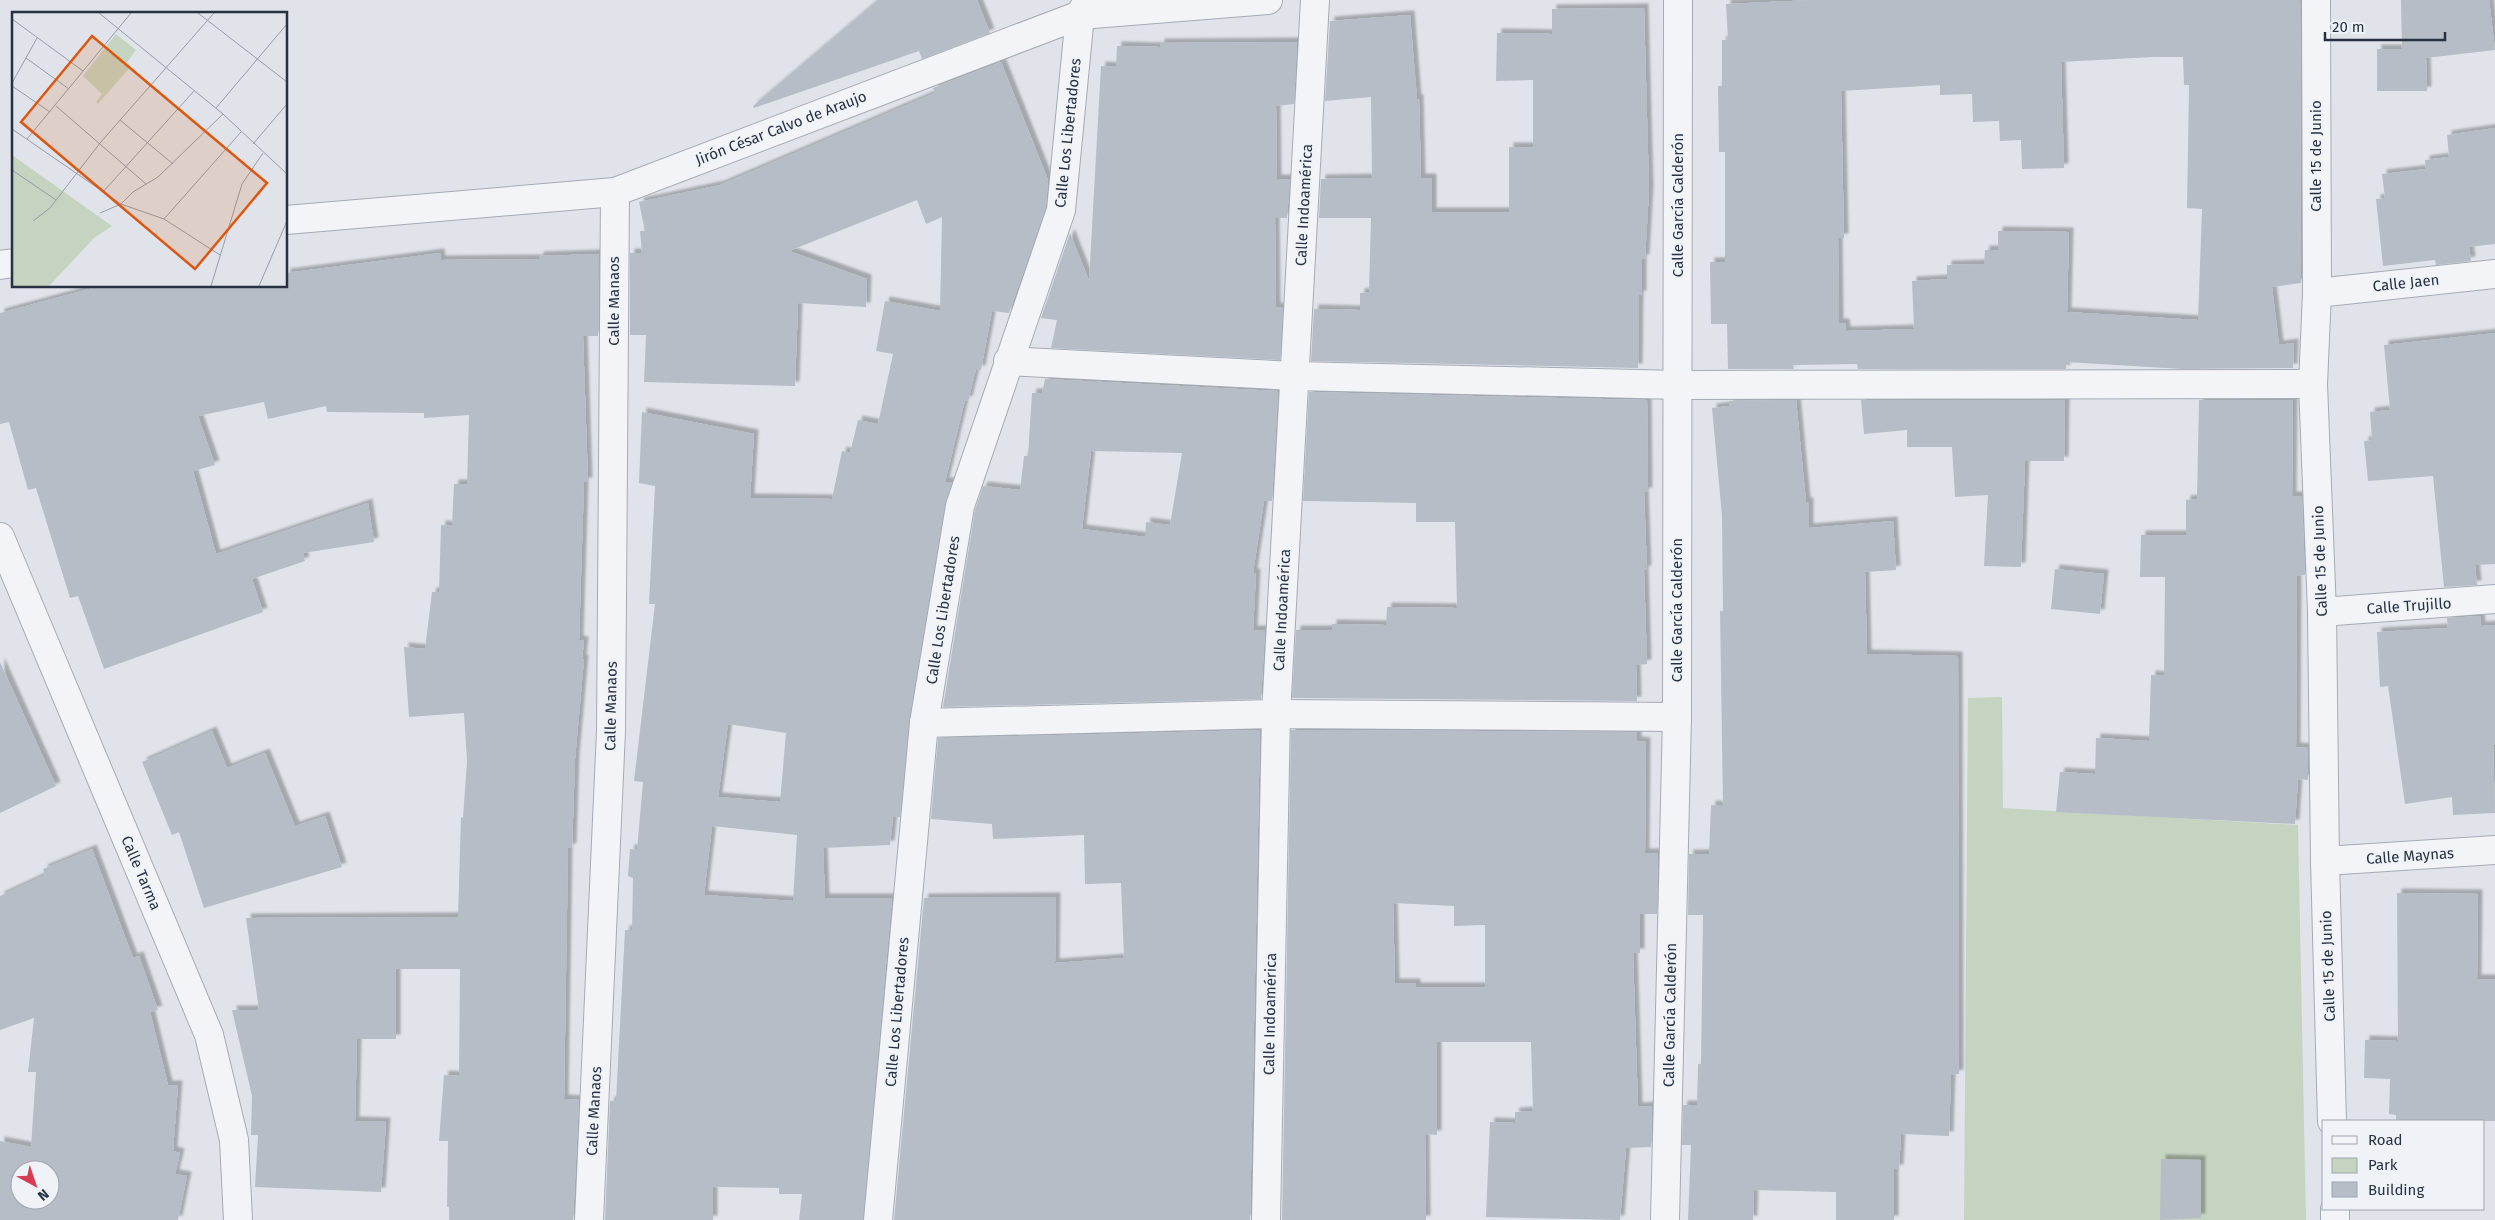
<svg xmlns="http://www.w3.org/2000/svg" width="2495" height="1220" font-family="'Fira Sans',sans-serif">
	<defs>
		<filter id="shadow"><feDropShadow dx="4.5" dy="-4.5" stdDeviation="1" flood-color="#0004"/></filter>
	</defs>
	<rect width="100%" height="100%" fill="#e0e4ea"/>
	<!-- green -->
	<path fill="#c5d4c0" d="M2002,697L2003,808L2298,825L2306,1220H1964L1968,698Z"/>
	<!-- building -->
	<g fill="#b6bdc7" fill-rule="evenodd" filter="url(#shadow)">
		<path d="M878,0H977L990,33L922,59L919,51L754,108L753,106Z"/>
		<path d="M1814,0H2300L2301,283L2272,287L2279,345L2294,343L2293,368L2182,369L2066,362V369H1858L1857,364L1793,365L1794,369H1728L1727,324H1711L1710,262H1725V152H1719L1718,86H1722V40H1728L1726,4ZM2153,57H2183L2184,85H2189L2187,208L2202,209L2198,320L2067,312L2069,232L1998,231V250H1985L1984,264L1947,265V279L1912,281L1914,329L1846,331L1845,323H1839L1838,238H1844L1841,91L1940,85V95L1972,94L1973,122L1999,121L2000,141L2021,140L2022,169L2064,168L2061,62Z"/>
		<path d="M2401,0H2489L2495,50L2426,58L2427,91H2377V49H2402Z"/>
		<path d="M1644,8L1649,190L1645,259H1642V295H1639L1638,368L1311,361L1314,309L1360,310V293L1369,292L1371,218H1319L1321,179L1372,178L1371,97L1325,101L1330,21L1410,15L1417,99H1419L1421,178H1432V212H1509V147H1533V80L1496,81L1497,33L1552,34V9Z"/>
		<path d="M1297,42L1294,104L1276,106L1277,179H1290L1287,218H1275L1276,307L1283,308L1280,360L1051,348L1057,320L1041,318L1070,233L1089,281L1101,66L1116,67L1117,46L1160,47V43Z"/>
		<path d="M1001,62L1048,180L1046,207L1009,313L992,311L981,370L976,369L968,401L965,400L945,482H952L945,503L909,721L900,817H893L890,845L823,848L825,898H892L863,1220H799L802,1194H779V1188L713,1187V1220H605L610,1101H616L625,930H632L633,878L628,876L630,849L637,850L643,782L634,781L655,604H649L655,486L639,483L642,412L754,434L750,498L832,499L842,451L850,453L858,420L878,424L893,354L876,351L885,301L940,311L942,217L926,224L917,200L789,251L867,279L866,307L798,303L795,386L644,382L646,335H630V253H642L640,231H645L639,202L720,185L935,93L933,88ZM728,724L786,733L780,802L718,797ZM712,826L797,835L793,901L704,895Z"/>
		<path d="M2495,128V244L2469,247L2471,261L2436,265L2435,260L2383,266L2376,199L2385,198L2382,174L2426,169L2425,160L2449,157L2447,135Z"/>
		<path d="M440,253L441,260L539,259V256L599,254L598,336H583L588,482H584L579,640L584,641L582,659H584L575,759L572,848H568L564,1099L579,1100L573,1220H449V1207H447L448,1141H439L444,1075L459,1076L460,969H396V1039H357L355,1121L386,1122L381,1192L255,1187L258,1135H251L252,1096L232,1010H259L246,918L458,917L461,817L463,818L467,761L464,713L409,717L404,647L425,649L432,592H439L441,525L452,526L454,484H467L469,415L424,418V413L327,412L326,406L268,419L264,402L198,416L215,465L193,471L216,554L368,503L374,542L303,553L305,561L252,579L263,612L104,669L78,596L70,598L36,488L28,490L9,422L0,424V313L100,286H286V273Z"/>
		<path d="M2495,333V564L2475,565L2477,585L2444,587L2433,476L2368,481L2364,441L2372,440L2370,412L2390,410L2384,345Z"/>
		<path d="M1045,379L1278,391L1272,501H1264L1253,573H1256L1253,630H1265L1261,699L943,707L975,510L983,486L1020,490L1024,456H1028L1032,393H1042ZM1091,451L1182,453L1170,525L1146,522L1145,537L1082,529Z"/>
		<path d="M1309,392L1647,400L1648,492H1644L1647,570H1644L1647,664L1636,665L1637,701L1292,698L1296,630H1332V624L1386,625L1387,607L1457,608L1455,522H1416V503L1303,501Z"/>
		<path d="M1796,400L1806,502H1809V528L1893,521L1896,570L1865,572L1867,654L1958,656L1959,1074L1951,1075L1949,1136L1901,1134L1899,1169H1894V1220H1836V1192L1754,1190L1753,1220H1688L1691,1145H1682L1683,1105H1697L1698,1064H1701L1703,915H1688L1689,854H1709L1711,805L1723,806L1720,611H1723L1722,516L1712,408L1729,406V401Z"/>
		<path d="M1861,400H2065L2064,461H2025L2021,567L1984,566L1988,495L1955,497L1952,447H1907V430L1864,434Z"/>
		<path d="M2199,400H2293L2292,496H2302L2305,575L2297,576L2296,747L2308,748V780L2298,779L2295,824L2056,812L2060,772L2095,774L2096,738L2149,741L2151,675L2164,676L2165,577H2140L2141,535H2186V500L2197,499Z"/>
		<path d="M2055,569L2104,574L2100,614L2051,609Z"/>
		<path d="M2480,616L2481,626L2495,625V745H2493L2495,813L2453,815L2452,797L2405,804L2388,686L2380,687L2377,632L2448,628L2447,618Z"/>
		<path d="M0,662L56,786L0,813Z"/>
		<path d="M1260,730L1250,1220H894L924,898L1056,897L1055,963L1124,958L1121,883L1085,884L1084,835L993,839L992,824L931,819L938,738Z"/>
		<path d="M1291,730L1637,732V741L1646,742L1645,853H1658L1657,914H1640V953H1633L1638,1107L1652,1106L1651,1147L1626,1148L1620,1220L1486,1217L1490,1122L1515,1123V1112L1533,1111L1531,1042H1437V1135L1425,1134L1426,1220H1282ZM1393,903L1454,906V926L1485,925V987H1416V983H1395Z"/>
		<path d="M212,731L227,768L265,753L295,826L325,816L342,867L204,908L179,832L172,835L142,762Z"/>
		<path d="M92,849L133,958L139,956L158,1010L150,1012L168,1085H178L173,1151L180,1153L175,1174L187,1176L178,1220H0V1141L31,1147L36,1072H28L34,1018L0,1030V896L45,875L43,869ZM20,1170H50V1200H20Z"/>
		<path d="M2397,893L2478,894L2477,979H2495V1121H2396V1115L2389,1114L2390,1079L2364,1078L2365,1040L2398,1041Z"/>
		<path d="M2161,1159L2201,1160V1218L2160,1220Z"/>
	</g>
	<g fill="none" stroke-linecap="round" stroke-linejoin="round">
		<!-- street casing -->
		<g stroke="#a5abb4" stroke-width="30">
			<g id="street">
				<path d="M2316,0L2317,293L2313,384L2322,612L2325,861L2332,1121"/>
				<path d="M286,220L615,192L1080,15L1268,0"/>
				<path d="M0,265L14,263"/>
				<path d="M2317,293L2495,274"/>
				<path d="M1008,361L1295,376L1679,385L2313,384"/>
				<path d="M0,537L209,1035L234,1140L238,1220"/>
				<path d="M2322,612L2495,599"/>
				<path d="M924,723L1276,714L1677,717"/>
				<path d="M2325,861L2495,850"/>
				<path d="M2335,1209V1220"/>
				<path d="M589,1220L611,731L615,192"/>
				<path d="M878,1220L924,723L960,506L1061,210L1080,15L1088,0"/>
				<path d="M1266,1220L1276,714L1315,0"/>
				<path d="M1665,1220L1677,717L1678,0"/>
			</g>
		</g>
		<!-- street -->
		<use href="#street" stroke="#f3f4f8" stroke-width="28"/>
	</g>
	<g text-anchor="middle" stroke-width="4" stroke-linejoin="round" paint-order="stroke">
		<!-- street labels -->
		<g font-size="15" fill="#273142" stroke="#eff3f7">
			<text transform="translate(781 128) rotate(-21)" y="5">Jirón César Calvo de Araujo</text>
			<text transform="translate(1068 133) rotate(-84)" y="5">Calle Los Libertadores</text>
			<text transform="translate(2316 156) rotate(-90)" y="5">Calle 15 de Junio</text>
			<text transform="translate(1304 205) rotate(-87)" y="5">Calle Indoamérica</text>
			<text transform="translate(1678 205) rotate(-90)" y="5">Calle García Calderón</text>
			<text transform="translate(2406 283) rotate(-6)" y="5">Calle Jaen</text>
			<text transform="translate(614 301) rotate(-90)" y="5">Calle Manaos</text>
			<text transform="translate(2320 561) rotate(-92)" y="5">Calle 15 de Junio</text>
			<text transform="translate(2409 606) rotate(-4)" y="5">Calle Trujillo</text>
			<text transform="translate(943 610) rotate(-81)" y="5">Calle Los Libertadores</text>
			<text transform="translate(1282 610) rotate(-87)" y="5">Calle Indoamérica</text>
			<text transform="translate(1677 610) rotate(-90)" y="5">Calle García Calderón</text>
			<text transform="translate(611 706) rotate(-89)" y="5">Calle Manaos</text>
			<text transform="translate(2410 856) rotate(-4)" y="5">Calle Maynas</text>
			<text transform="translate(141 873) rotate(67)" y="5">Calle Tarma</text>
			<text transform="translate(2328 966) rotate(-92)" y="5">Calle 15 de Junio</text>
			<text transform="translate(897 1012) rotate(-85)" y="5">Calle Los Libertadores</text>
			<text transform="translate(1270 1014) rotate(-89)" y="5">Calle Indoamérica</text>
			<text transform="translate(1670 1015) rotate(-89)" y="5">Calle García Calderón</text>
			<text transform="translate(594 1111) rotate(-87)" y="5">Calle Manaos</text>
		</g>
	</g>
	<!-- overview -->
	<g transform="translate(12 12)">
		<rect width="275" height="275" fill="#e0e4ea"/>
		<path d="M104,22L124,38L115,50L119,54L86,92L84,90L90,82L71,64ZM0,143L100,214L82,226L37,274H0Z" fill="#c5d4c0"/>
		<path fill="none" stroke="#969ca7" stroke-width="1" d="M87,1L211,102L275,162M186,1L275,70M0,7L71,59M14,46L57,77M0,71L25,26M0,74L38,100M44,94L134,172M204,96L275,12M108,108L161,152M0,117L109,192L152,207L208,243M15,127L119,1M241,132L275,92M0,158L44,188M91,180L182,79M88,201L109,192L121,180L146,165L211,102M152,207L229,120M21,209L38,196L88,131L202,1M199,274L230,172L251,141M247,274L275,209"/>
		<path fill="#de570f" fill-opacity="0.15" stroke="#de570f" stroke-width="2.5" d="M80,24L255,171L183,257L9,110Z"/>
		<rect width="275" height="275" fill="none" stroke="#273142" stroke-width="2.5"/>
	</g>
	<!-- legend -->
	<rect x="2322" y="1120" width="162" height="90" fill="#eff3f7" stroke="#9fa5af"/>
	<rect x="2332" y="1136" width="25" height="8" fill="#f3f4f8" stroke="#9fa5af"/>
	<text x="2368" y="1145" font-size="15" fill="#273142">Road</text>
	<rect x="2332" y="1158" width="25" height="15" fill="#c5d4c0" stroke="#9fa5af"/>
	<text x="2368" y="1170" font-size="15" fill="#273142">Park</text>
	<rect x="2332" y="1182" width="25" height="15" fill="#b6bdc7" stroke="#9fa5af"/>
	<text x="2368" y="1195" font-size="15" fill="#273142">Building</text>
	<!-- north arrow -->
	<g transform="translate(35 1185) rotate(140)"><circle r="24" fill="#eff3f7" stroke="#9fa5af"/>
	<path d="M0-4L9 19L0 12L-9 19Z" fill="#d73c54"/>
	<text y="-8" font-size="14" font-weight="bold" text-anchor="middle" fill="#273142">N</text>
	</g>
	<!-- scale -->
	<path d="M2325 32v8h120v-8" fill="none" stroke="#273142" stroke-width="2.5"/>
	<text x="2332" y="32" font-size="15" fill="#273142" stroke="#eff3f7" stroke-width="4" paint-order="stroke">20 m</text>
</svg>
